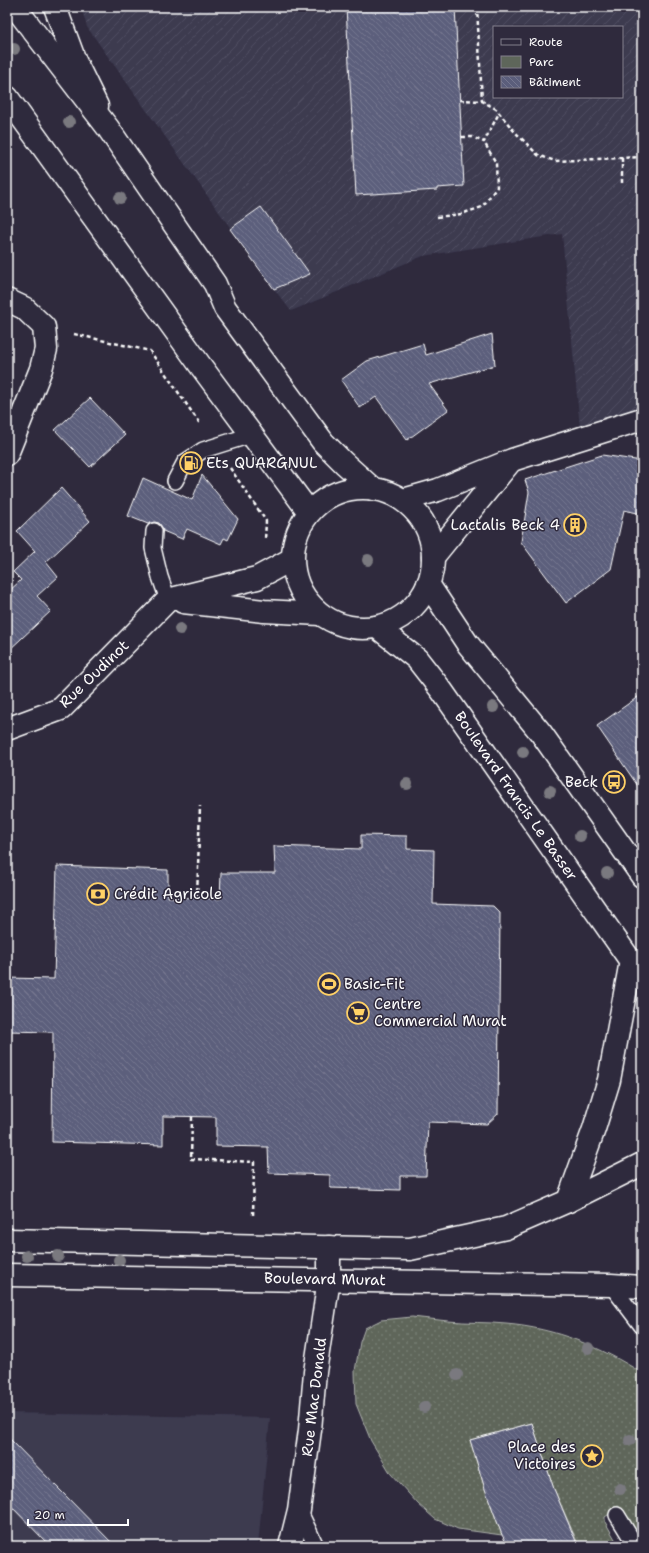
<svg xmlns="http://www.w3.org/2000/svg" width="649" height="1553" font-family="'Shantell Sans',sans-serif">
	<defs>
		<pattern id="industrial-furrows" width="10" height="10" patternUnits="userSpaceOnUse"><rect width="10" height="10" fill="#3c3a50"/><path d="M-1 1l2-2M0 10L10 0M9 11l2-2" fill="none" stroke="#504e62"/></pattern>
		<pattern id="green-dots" width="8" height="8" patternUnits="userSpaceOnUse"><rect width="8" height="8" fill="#5e665a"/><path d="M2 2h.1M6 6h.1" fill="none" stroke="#767d73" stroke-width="1.8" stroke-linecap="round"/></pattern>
		<pattern id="building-back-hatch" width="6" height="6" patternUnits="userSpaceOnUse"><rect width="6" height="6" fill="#5b5e7b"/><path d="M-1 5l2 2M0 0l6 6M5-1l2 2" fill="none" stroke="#74768f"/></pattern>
	</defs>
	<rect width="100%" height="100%" fill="#2f2a3d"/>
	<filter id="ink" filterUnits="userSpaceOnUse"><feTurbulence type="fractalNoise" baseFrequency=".025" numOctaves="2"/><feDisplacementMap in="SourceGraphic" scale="8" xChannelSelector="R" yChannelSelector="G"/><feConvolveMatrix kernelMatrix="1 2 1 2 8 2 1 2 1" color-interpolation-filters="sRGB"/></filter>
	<g filter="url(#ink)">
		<!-- built -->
		<path fill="#3c3a50" d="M7,1413L270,1418L258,1546H7Z"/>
		<!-- industrial -->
		<path fill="url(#industrial-furrows)" fill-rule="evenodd" d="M81,7H642V408L580,428L562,234L423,256L291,311L274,289L87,27ZM494,27H622V97H494Z"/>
		<!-- green -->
		<path fill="url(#green-dots)" stroke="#aeb2ac" d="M412,1317C424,1318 436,1320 448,1321C468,1323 487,1322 506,1324C555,1328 601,1347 642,1373V1540L635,1532L623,1509L618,1508L605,1517V1522L619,1546H579L554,1489L532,1423L470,1440L485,1489L502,1535L458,1529L435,1519L418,1504L391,1474L371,1441L356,1404L355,1371L360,1342L365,1328L381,1320Z"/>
		<!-- building -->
		<g fill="url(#building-back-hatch)" stroke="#fff">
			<path d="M346,7H455L464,186L437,188V190L356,195Z"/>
			<path d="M261,207L310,274L274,289L230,229Z"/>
			<path d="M492,334L495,365L429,384L448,410L407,440L376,397L360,408L341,380L367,361L423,344L426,355Z"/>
			<path d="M90,398L125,435L90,467L55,430Z"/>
			<path d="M602,455L642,461V514L624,510L611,569L566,603L521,542L529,492L525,480Z"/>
			<path d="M202,475L238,519L228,540L224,538L221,544L187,529L182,539L163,531L162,527L159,523L154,522L148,524L128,516L143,478L192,500Z"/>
			<path d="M61,488L90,521L46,562L58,577L37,596L51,611L7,652V593L21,580L13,572L35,551L17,531Z"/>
			<path d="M642,694V792L597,726Z"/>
			<path d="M361,835L407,836V849L434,850L433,904L493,906L500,913L498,1114L487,1124L428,1122L426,1176H400V1190L330,1188V1175L269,1173L268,1147L216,1146V1117L163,1116V1145L52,1142L53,1032L7,1031V978L54,979L57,866L168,870V897L220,899L221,873H275L274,846L361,849Z"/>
			<path d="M532,1423L554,1489L578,1546H508L502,1535L485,1489L470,1440Z"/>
			<path d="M7,1436L115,1546H50L7,1502Z"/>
		</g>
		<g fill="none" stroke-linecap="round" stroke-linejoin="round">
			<!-- service casing -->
			<g stroke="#fff" stroke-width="18">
				<g id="service">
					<path d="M175,481L185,462L203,450L251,435"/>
					<path d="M154,531L153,548L160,577L168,600"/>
					<path d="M611,1285L642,1326"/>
					<path d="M299,1510L316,1546"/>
					<path d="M617,1515L636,1546"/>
				</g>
			</g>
			<!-- minor casing -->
			<g stroke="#fff" stroke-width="25">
				<g id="minor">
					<path d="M7,300L24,308L44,327L46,349L41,369L7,454"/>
					<path d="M403,500L438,490L512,460L642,419"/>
					<path d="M433,557L510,462"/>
					<path d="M183,602L264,611L320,614"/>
					<path d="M7,729L61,709L168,600L257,578L292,559"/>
					<path d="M290,1546L299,1510L310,1430L315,1372L329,1279V1247"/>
				</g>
			</g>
			<!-- tertiary casing -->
			<g stroke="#fff" stroke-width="25">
				<g id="tertiary">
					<path d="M55,7L75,61L97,106"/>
					<path d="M7,1240L410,1249L506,1228L568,1201L642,1164"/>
					<path d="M7,1275L611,1285L642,1287"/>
				</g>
			</g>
			<!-- primary casing -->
			<g stroke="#fff" stroke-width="25">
				<g id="primary">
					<path d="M15,7L108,128L215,284L225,308L323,442L344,463L373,489"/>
					<path d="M7,97L200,365L309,512"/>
					<circle cx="363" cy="558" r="70"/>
					<path d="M428,584L467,643L541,733L642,876"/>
					<path d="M377,627L417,659L442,691L642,977"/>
					<path d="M568,1201L594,1129L609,1080L631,961"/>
				</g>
			</g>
			<!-- path -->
			<g stroke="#fff" stroke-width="2.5" stroke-dasharray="4 3" stroke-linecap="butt">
				<path d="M477,7L482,101"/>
				<path d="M460,100L482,101L496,109L514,131L538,155L555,161L642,157"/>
				<path d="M462,137H472L484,142L499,113"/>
				<path d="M622,158V185"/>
				<path d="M437,217L461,214L482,207L497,187L496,163L484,142"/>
				<path d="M74,334L150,351L200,424"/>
				<path d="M230,468L266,521L265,540"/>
				<path d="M197,898L200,806"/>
				<path d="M192,1117L191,1159L254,1162L253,1217"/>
			</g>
			<!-- service -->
			<use href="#service" stroke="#2f2a3d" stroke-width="15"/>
			<!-- minor -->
			<use href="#minor" stroke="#2f2a3d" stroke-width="22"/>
			<!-- tertiary -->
			<use href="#tertiary" stroke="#2f2a3d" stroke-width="22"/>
			<!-- primary -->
			<use href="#primary" stroke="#2f2a3d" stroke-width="22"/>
		</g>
		<!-- trees -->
		<g fill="#7a797f">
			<circle cx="14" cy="49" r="6"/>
			<circle cx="69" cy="122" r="6"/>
			<circle cx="120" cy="198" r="6"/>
			<circle cx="368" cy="560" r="6"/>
			<circle cx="180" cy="629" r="6"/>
			<circle cx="493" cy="707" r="6"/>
			<circle cx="523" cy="752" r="6"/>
			<circle cx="407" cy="784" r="6"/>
			<circle cx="550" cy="791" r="6"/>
			<circle cx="580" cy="836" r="6"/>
			<circle cx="607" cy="873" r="6"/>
			<circle cx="27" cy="1256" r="6"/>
			<circle cx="58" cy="1256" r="6"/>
			<circle cx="119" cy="1260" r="6"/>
			<circle cx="588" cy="1348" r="6"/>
			<circle cx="457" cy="1375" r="6"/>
			<circle cx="424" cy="1407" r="6"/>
			<circle cx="630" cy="1440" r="6"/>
			<circle cx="620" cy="1489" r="6"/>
		</g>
	</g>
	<!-- icons -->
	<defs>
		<g id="fuel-ring" transform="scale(1.15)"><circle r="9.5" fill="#2f2a3d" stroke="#ffd166" stroke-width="1.5"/><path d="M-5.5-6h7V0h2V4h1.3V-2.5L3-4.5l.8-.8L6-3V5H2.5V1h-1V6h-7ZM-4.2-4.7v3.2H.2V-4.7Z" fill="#ffd166"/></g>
		<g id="building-ring" transform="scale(1.15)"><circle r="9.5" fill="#2f2a3d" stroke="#ffd166" stroke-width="1.5"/><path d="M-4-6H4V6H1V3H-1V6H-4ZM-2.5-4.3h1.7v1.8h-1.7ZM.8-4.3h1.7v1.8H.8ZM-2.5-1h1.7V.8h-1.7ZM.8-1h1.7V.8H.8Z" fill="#ffd166"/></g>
		<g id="bus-ring" transform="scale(1.15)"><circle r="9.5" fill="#2f2a3d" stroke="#ffd166" stroke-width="1.5"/><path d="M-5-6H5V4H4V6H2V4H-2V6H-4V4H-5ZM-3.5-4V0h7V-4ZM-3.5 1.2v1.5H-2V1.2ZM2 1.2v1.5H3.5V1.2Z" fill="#ffd166"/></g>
		<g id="bank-ring" transform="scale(1.15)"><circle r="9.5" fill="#2f2a3d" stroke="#ffd166" stroke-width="1.5"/><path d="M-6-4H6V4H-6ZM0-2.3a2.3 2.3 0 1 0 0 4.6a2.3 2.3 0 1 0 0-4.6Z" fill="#ffd166"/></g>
		<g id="stadium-ring" transform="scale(1.15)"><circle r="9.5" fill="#2f2a3d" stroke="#ffd166" stroke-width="1.5"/><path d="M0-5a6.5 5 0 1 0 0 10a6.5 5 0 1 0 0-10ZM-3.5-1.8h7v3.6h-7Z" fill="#ffd166"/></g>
		<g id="supermarket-ring" transform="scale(1.15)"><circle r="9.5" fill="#2f2a3d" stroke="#ffd166" stroke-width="1.5"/><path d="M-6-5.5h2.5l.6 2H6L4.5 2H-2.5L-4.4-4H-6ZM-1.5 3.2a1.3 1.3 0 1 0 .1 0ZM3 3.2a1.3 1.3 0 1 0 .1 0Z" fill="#ffd166"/></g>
		<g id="sight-ring" transform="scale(1.15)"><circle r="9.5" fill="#2f2a3d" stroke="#ffd166" stroke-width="1.5"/><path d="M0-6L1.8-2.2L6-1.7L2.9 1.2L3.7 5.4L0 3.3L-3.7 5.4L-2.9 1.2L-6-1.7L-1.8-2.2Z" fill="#ffd166"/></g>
	</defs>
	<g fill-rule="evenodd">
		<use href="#fuel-ring" x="191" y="463"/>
		<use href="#building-ring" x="575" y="525"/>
		<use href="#bus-ring" x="614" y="782"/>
		<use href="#bank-ring" x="98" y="894"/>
		<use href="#stadium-ring" x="329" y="984"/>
		<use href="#supermarket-ring" x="358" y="1013"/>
		<use href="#sight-ring" x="592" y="1456"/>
	</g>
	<g text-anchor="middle" stroke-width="3" stroke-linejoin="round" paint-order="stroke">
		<!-- poi labels -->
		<g font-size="15" fill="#fff" stroke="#2f2a3d" text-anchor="start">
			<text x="206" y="468">Ets QUARGNUL</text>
			<text x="560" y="530" text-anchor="end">Lactalis Beck 4</text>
			<text x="598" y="787" text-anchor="end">Beck</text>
			<text x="114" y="899">Crédit Agricole</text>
			<text x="344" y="989">Basic-Fit</text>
			<text x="374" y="1009">Centre<tspan x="374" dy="17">Commercial Murat</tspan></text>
			<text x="576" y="1452" text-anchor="end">Place des<tspan x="576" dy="17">Victoires</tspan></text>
		</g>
		<!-- street labels -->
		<g font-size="15" fill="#fff" stroke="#2f2a3d">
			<text transform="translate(94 674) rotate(-44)" y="5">Rue Oudinot</text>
			<text transform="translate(516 796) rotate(55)" y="5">Boulevard Francis Le Basser</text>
			<text transform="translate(325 1279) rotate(1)" y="5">Boulevard Murat</text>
			<text transform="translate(314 1397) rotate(-83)" y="5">Rue Mac Donald</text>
		</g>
	</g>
	<!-- margin -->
	<rect width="649" height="1553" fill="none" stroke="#2f2a3d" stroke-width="24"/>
	<rect x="12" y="12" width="625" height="1529" fill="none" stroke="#fff" stroke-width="1.5" filter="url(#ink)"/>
	<!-- legend -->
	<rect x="493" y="26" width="130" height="72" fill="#2f2a3d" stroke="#827f8b"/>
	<rect x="501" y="39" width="20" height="6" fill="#2f2a3d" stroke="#827f8b"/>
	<text x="529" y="46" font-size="12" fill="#ffffff">Route</text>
	<rect x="501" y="56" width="20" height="12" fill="#5e665a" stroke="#827f8b"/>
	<text x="529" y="66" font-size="12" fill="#ffffff">Parc</text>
	<rect x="501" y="76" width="20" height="12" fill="url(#building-back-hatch)" stroke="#827f8b"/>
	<text x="529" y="86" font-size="12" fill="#ffffff">Bâtiment</text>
	<!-- scale -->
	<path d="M28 1519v6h100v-6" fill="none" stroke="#ffffff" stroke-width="2"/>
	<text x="34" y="1519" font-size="12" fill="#ffffff" stroke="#2f2a3d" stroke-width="3" paint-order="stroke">20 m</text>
</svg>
